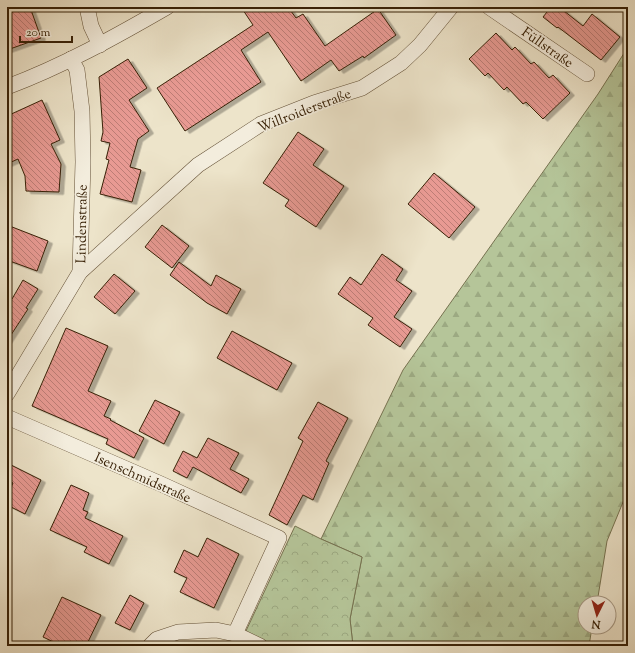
<svg xmlns="http://www.w3.org/2000/svg" width="635" height="653" font-family="'Sorts Mill Goudy',serif">
	<defs>
		<pattern id="forest-firs" width="22" height="20" patternUnits="userSpaceOnUse"><rect width="22" height="20" fill="#b5c599"/><path d="M5 1l3.5 6h-7zM16 11l3.5 6h-7z" fill="#9ca982"/></pattern>
		<pattern id="park-crowns" width="20" height="18" patternUnits="userSpaceOnUse"><rect width="20" height="18" fill="#b5c599"/><path d="M2 6a3 3 0 1 1 6 0M12 15a3 3 0 1 1 6 0" fill="none" stroke="#9ca982"/></pattern>
		<pattern id="building-back-hatch" width="6" height="6" patternUnits="userSpaceOnUse"><rect width="6" height="6" fill="#e89a93"/><path d="M-1 5l2 2M0 0l6 6M5-1l2 2" fill="none" stroke="#bd7d76"/></pattern>
		<filter id="shadow"><feDropShadow dx="4.5" dy="2.5" stdDeviation="0" flood-color="#0004"/></filter>
	</defs>
	<rect width="100%" height="100%" fill="#ede4ca"/>
	<filter id="stains"><feTurbulence type="fractalNoise" baseFrequency=".005" numOctaves="4"/><feColorMatrix values="0 0 0 0 .2 0 0 0 0 .09 0 0 0 0 .02 0 0 0 .5 -.17"/></filter>
	<radialGradient id="worn" r=".72"><stop offset=".6" stop-color="#630" stop-opacity="0"/><stop offset="1" stop-color="#630" stop-opacity=".3"/></radialGradient>
	<!-- forest -->
	<path fill="url(#forest-firs)" stroke="#767250" d="M628,47V490L607,541L597,603H585V627H592L589,646H353L350,619L362,557L321,539L403,370L598,94Z"/>
	<!-- park -->
	<path fill="url(#park-crowns)" stroke="#767250" d="M295,526L321,539L362,557L350,619L353,646H269L245,633Z"/>
	<!-- building -->
	<g fill="url(#building-back-hatch)" stroke="#372006" filter="url(#shadow)">
		<path d="M26,7H30L41,38L7,50V14Z"/>
		<path d="M241,7H288L296,18L303,14L325,46L378,9L396,35L364,58L363,56L339,71L331,60L301,81L268,32L241,50L261,82L185,131L157,88L253,25Z"/>
		<path d="M551,7H559L583,26L592,14L620,37L601,60L558,27L557,28L543,17Z"/>
		<path d="M496,33L512,50L515,47L531,64L534,62L549,78L553,75L570,93L543,119L526,102L523,104L507,87L504,90L488,73L485,76L469,59Z"/>
		<path d="M128,59L147,88L129,100L149,131L138,139L130,167L141,170L132,202L100,194L109,160L106,159L110,143L101,141L103,132L99,77Z"/>
		<path d="M42,100L60,140L51,144L61,164L59,192L26,191L25,176L18,159L7,164V116Z"/>
		<path d="M298,132L324,149L313,165L344,186L316,227L285,206L289,200L263,183Z"/>
		<path d="M434,173L475,207L449,238L408,204Z"/>
		<path d="M7,225L48,241L37,271L7,260Z"/>
		<path d="M162,225L189,246L172,268L145,247Z"/>
		<path d="M382,254L403,269L396,280L412,291L394,317L412,329L400,347L368,325L373,318L338,294L350,277L361,285Z"/>
		<path d="M179,262L211,286L216,275L241,289L227,314L207,303L170,275Z"/>
		<path d="M114,274L135,291L115,314L94,297Z"/>
		<path d="M23,280L38,289L26,308L28,309L7,341V296L12,299Z"/>
		<path d="M66,328L108,346L88,391L111,401L104,416L111,419L110,420L144,438L134,458L106,444L108,439L32,406Z"/>
		<path d="M232,331L292,363L277,390L217,358Z"/>
		<path d="M155,400L180,412L164,444L139,431Z"/>
		<path d="M318,402L348,418L326,461L329,463L313,500L303,495L287,525L269,515L303,441L298,438Z"/>
		<path d="M208,438L239,453L230,469L249,479L241,493L193,467L187,478L173,471L183,451L197,458Z"/>
		<path d="M7,463L41,480L25,514L7,505V496L13,483L7,480Z"/>
		<path d="M71,485L89,493L83,510L88,512L85,518L123,536L109,564L84,552L87,547L50,530Z"/>
		<path d="M207,538L239,554L214,608L180,592L187,578L174,572L184,550L198,557Z"/>
		<path d="M130,595L144,603L130,630L115,623Z"/>
		<path d="M62,597L101,615L86,646H62L43,637Z"/>
	</g>
	<g fill="none" stroke-linecap="round" stroke-linejoin="round">
		<!-- minor casing -->
		<g stroke="#645137" stroke-width="16">
			<g id="minor">
				<path d="M87,7L91,26L100,45"/>
				<path d="M489,7L587,74"/>
				<path d="M7,87C63,66 115,37 167,7"/>
				<path d="M80,272L198,165L261,124L314,103L362,88L401,63L420,45L451,7"/>
				<path d="M7,394L80,272L83,162L82,111L77,70L71,59"/>
				<path d="M7,417L161,484L279,538L235,634"/>
				<path d="M150,646L157,639L178,632L216,630L235,634L260,646"/>
			</g>
		</g>
		<!-- minor -->
		<use href="#minor" stroke="#f3eddd" stroke-width="15"/>
	</g>
	<g text-anchor="middle" stroke-width="3.5" stroke-linejoin="round" paint-order="stroke">
		<!-- street labels -->
		<g font-size="14" fill="#372006" stroke="#f3eddd">
			<text transform="translate(548 47) rotate(35)" y="5">Füllstraße</text>
			<text transform="translate(304 110) rotate(-21)" y="5">Willroiderstraße</text>
			<text transform="translate(81 224) rotate(-89)" y="5">Lindenstraße</text>
			<text transform="translate(143 477) rotate(24)" y="5">Isenschmidstraße</text>
		</g>
	</g>
	<!-- margin -->
	<rect width="635" height="653" fill="none" stroke="#ede4ca" stroke-width="24"/>
	<rect x="8" y="8" width="619" height="637" fill="none" stroke="#372006" stroke-width="2"/>
	<rect x="12" y="12" width="611" height="629" fill="none" stroke="#372006"/>
	<!-- north arrow -->
	<g transform="translate(597 615) rotate(185)"><circle r="19" fill="#f3eddd" stroke="#a89b87"/>
	<path d="M0-3L7 15L0 10L-7 15Z" fill="#8f2418"/>
	<text y="-6" font-size="11" font-weight="bold" text-anchor="middle" fill="#372006">N</text>
	</g>
	<!-- scale -->
	<path d="M20 36v6h52v-6" fill="none" stroke="#372006" stroke-width="2"/>
	<text x="26" y="36" font-size="12" fill="#372006" stroke="#f3eddd" stroke-width="3" paint-order="stroke">20 m</text>
	<rect width="100%" height="100%" filter="url(#stains)"/>
	<rect width="100%" height="100%" fill="url(#worn)"/>
</svg>
